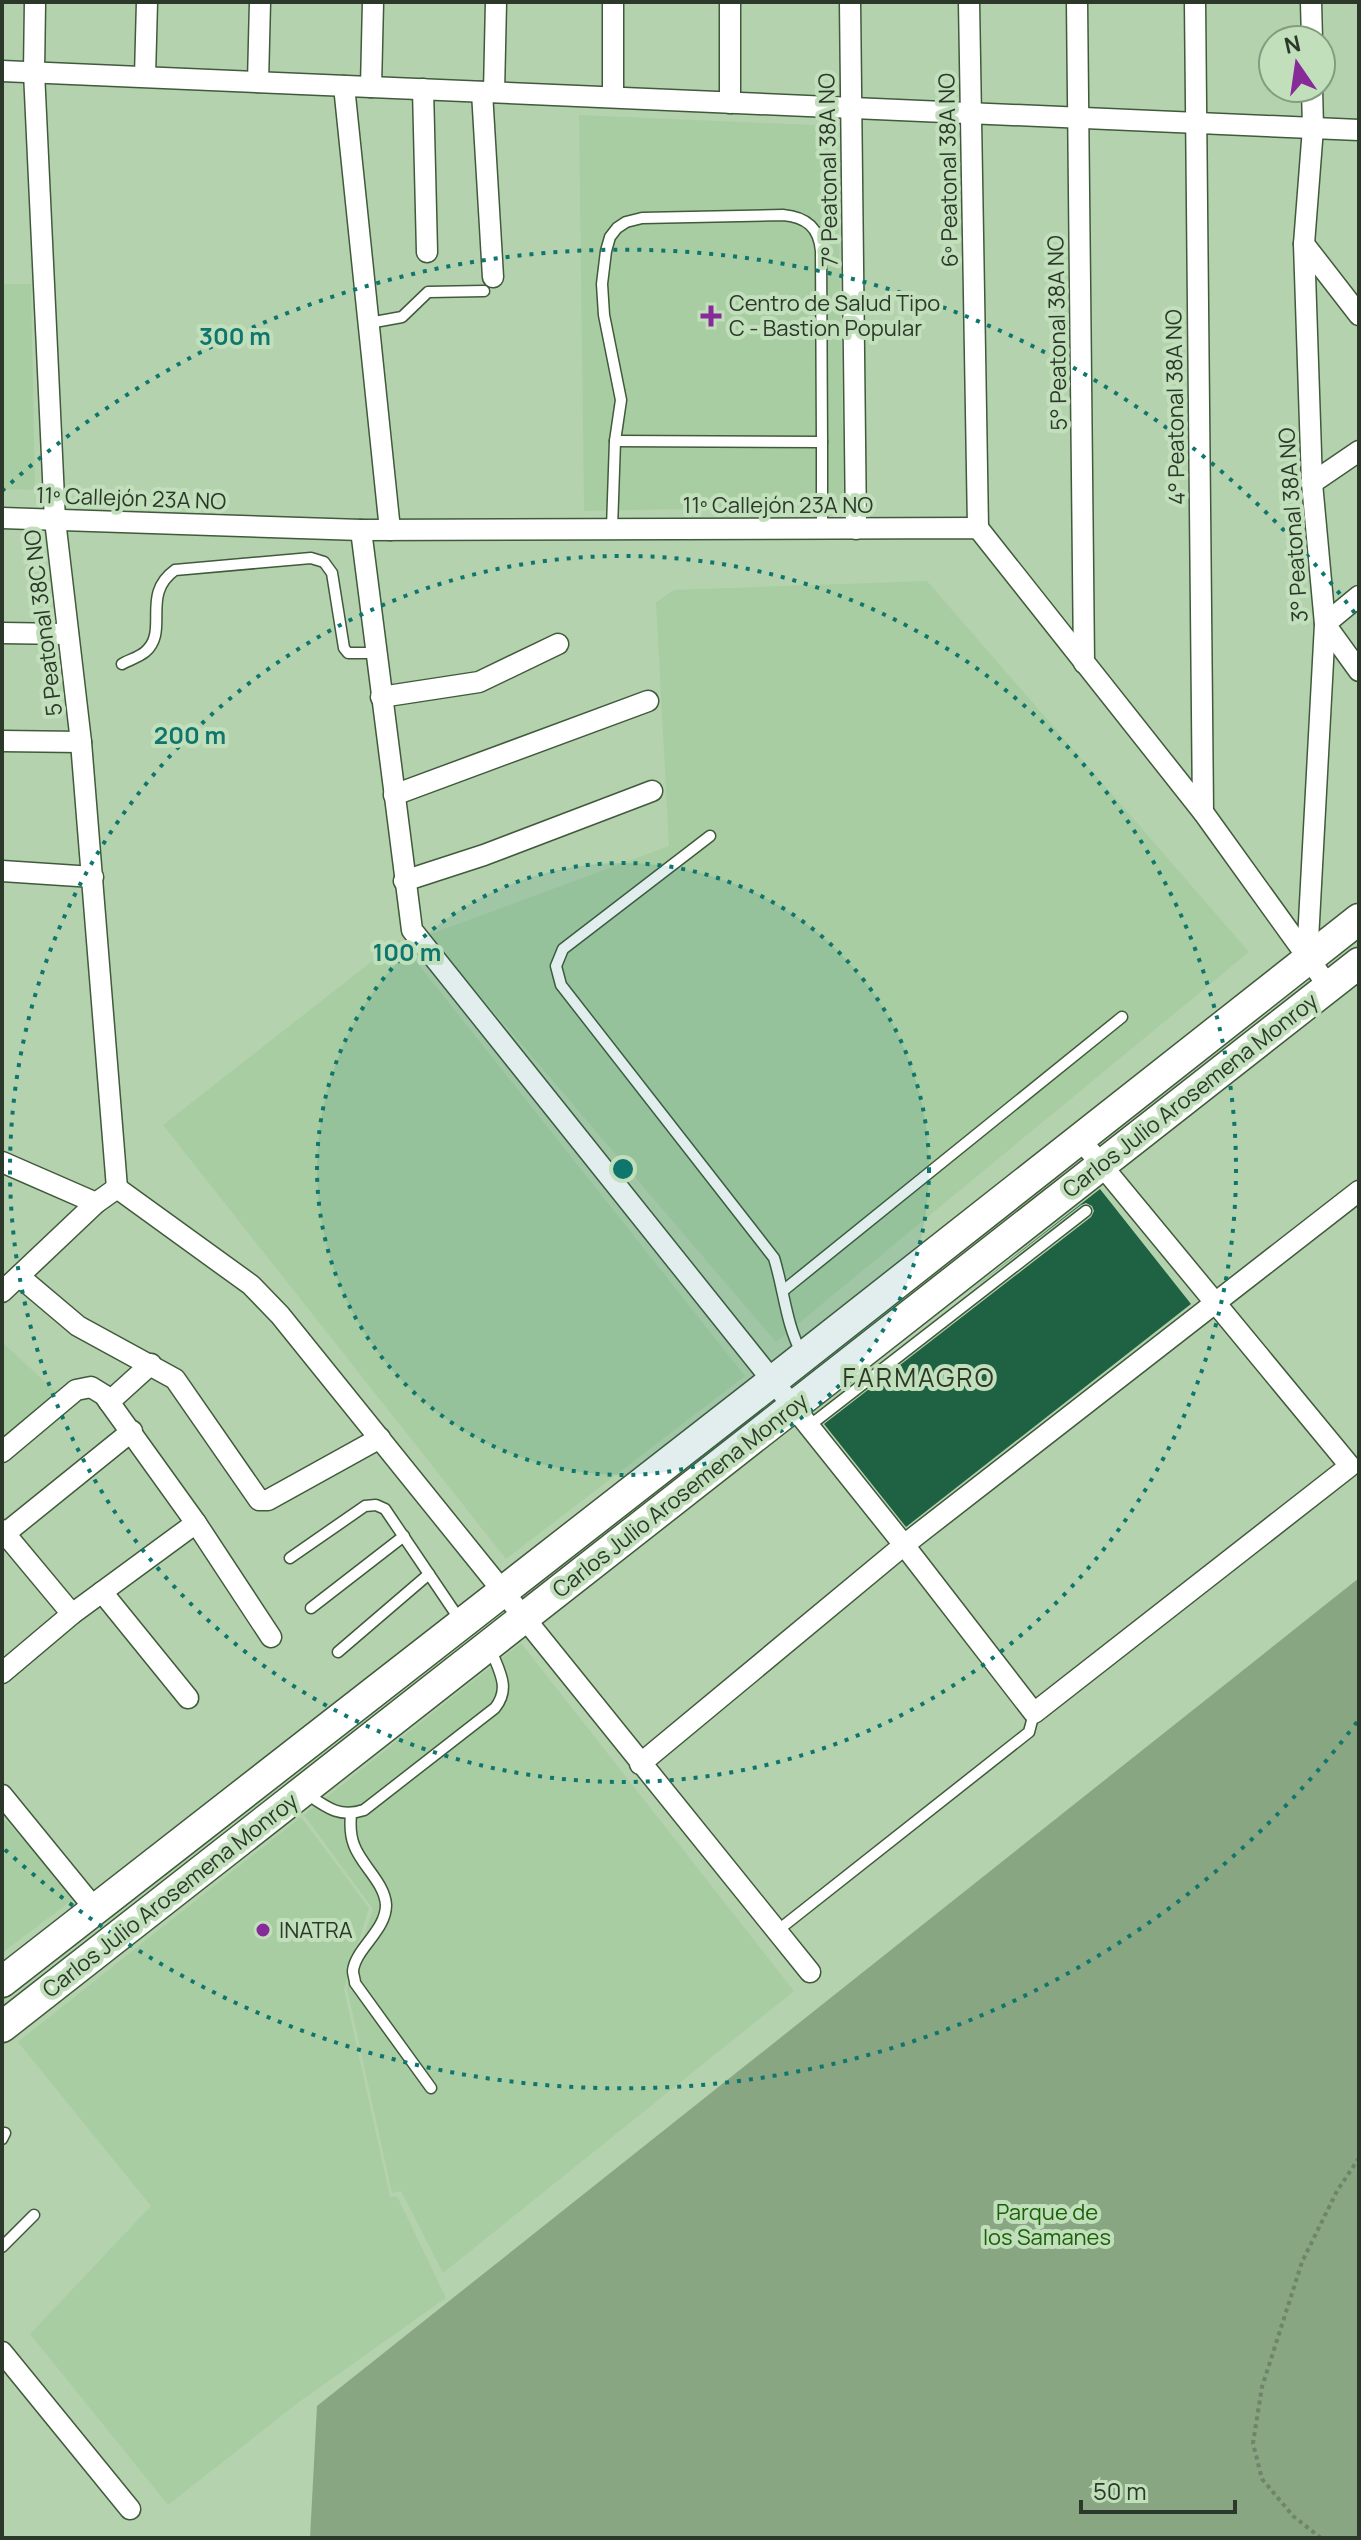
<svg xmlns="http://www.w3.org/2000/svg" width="1361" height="2540" font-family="Manrope,sans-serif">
	<rect width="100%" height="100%" fill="#b4d2ae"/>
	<!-- built -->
	<g fill="#a9cda2">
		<path d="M579,115L837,126L844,506L584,511Z"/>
		<path d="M2,284H31L35,490L2,489Z"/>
		<path d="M927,581L1249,952L776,1342L428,935L669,846L656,602L674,590Z"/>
		<path d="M399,940L745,1376L506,1559L163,1125Z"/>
		<path d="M2,1342L57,1393L2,1441Z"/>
		<path d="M521,1643L794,1991L443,2273L401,2191L392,2193L347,1988L373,1909L304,1815Z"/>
		<path d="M2,1817L76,1897L2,1953Z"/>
		<path d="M301,1817L369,1908L344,1989L390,2197L397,2196L446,2298L299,2402L168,2505L30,2334L151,2206L18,2042Z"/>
	</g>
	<!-- green -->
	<path fill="#87a681" d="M1359,1578V2538H310L317,2406Z"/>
	<!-- building -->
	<path fill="#1f6143" d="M1100,1189L1191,1304L906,1527L824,1424L1091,1217L1094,1211L1092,1206L1086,1203L1081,1205L966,1294Z"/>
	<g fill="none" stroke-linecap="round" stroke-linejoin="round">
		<!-- lane casing -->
		<g stroke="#405a3b" stroke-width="13">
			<g id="lane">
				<path d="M369,323L402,317L428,292L484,291"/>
				<path d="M615,441L822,442V529"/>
				<path d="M612,528L615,441L621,400L604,315L602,284L606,251L610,237L617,228L626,222L642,218L783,215C806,217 819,227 821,251L822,442"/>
				<path d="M122,664C129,660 139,657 145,652C170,631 140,595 175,570L311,558L324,562L332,573L344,648L348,653H376"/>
				<path d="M710,836L563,949L556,966L561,985L774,1258C784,1290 786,1325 802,1354"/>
				<path d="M784,1290L1122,1017"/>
				<path d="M809,1426L1086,1211"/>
				<path d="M290,1558L365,1506L376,1505L385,1509L460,1620"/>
				<path d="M311,1608L404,1536"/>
				<path d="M338,1652L429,1574"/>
				<path d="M307,1794C327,1808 340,1818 364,1810L495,1708C511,1688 499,1671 491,1650"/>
				<path d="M351,1814C350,1825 350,1835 354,1845C361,1865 385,1883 386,1905C386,1931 355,1949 353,1971C353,1975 355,1979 355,1983L431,2088"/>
				<path d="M777,1931L1029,1732L1034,1713"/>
				<path d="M2,2139L5,2133"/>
				<path d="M2,2247L34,2215"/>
			</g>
		</g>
		<!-- street casing -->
		<g stroke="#405a3b" stroke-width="23">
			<g id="street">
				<path d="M35,2L34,72L55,520L81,742L117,1188"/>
				<path d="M730,2V103"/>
				<path d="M850,2L856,529"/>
				<path d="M969,2L978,528"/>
				<path d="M1077,2L1084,663"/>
				<path d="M1195,2L1203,812"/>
				<path d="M1311,2L1312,40"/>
				<path d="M2,71L1359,130"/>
				<path d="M145,76L147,2"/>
				<path d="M258,82L260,2"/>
				<path d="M344,86L390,530"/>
				<path d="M371,87L373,2"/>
				<path d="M423,89L427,252"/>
				<path d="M482,92L493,277"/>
				<path d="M494,92L496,2"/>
				<path d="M613,97V2"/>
				<path d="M1304,244L1359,315"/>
				<path d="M1312,483L1359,451"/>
				<path d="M2,518L361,530L978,528L1203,812L1329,987"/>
				<path d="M361,530L412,930L904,1545L1034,1713L1350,1466L1080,1139"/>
				<path d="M1359,596L1325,624L1359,671"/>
				<path d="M2,633L68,634"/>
				<path d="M381,697L479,682L558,644"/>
				<path d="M2,741L81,742"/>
				<path d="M394,795L648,701"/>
				<path d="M2,871L93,877"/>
				<path d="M404,881L484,855L652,791"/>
				<path d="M1307,959L1325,624L1312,483L1304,244L1313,128L1312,88"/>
				<path d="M2,1162L96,1203"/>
				<path d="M20,1277L78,1326L175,1379L259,1500H268L380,1438"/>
				<path d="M2,1292L96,1203L117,1188L251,1285L280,1315L810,1972"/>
				<path d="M109,1402L151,1364"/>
				<path d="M2,1452L76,1390L91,1387L104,1395L196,1523L271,1637"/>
				<path d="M2,1530L72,1614"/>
				<path d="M2,1536L132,1431"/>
				<path d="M102,1592L188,1698"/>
				<path d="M2,1673L72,1614L196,1523"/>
				<path d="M640,1764L904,1545L1359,1191"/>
				<path d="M2,1795L95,1909"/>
				<path d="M2,2352L130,2509"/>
			</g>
		</g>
		<!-- secondary casing -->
		<g stroke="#405a3b" stroke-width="33">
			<g id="secondary">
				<path d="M2,1982L751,1398L1359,919"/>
				<path d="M2,2027L1359,963"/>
			</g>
		</g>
		<!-- path -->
		<path stroke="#6f846b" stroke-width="4" stroke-dasharray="4 4" stroke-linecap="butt" d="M1321,2538L1293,2516L1262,2479L1253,2443L1262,2387L1302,2262L1337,2191L1359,2158"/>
		<!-- lane -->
		<use href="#lane" stroke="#fff" stroke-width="10"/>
		<!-- street -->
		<use href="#street" stroke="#fff" stroke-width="20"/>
		<!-- secondary -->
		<use href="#secondary" stroke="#fff" stroke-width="30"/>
	</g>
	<!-- distance rings -->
	<circle cx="623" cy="1169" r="306" fill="#0f766e" fill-opacity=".12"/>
	<g fill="none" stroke="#0f766e" stroke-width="4" stroke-dasharray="4 8">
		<circle cx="623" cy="1169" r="306"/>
		<circle cx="623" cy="1169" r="613"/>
		<path d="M1357 1722A919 919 0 0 1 2 1847M2 491A919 919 0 0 1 1357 616"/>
	</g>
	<!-- markers -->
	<g fill="#862b97" stroke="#c1dfbb" stroke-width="3">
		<path d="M707 304h8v8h8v8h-8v8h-8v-8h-8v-8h8z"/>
		<circle cx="263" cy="1930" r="8"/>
	</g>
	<g text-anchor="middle" stroke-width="8" stroke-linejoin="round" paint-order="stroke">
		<!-- street labels -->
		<g font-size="22" fill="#2c382a" stroke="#c1dfbb">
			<text transform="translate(828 170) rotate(-91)" y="8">7° Peatonal 38A NO</text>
			<text transform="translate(948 170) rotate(-91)" y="8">6º Peatonal 38A NO</text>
			<text transform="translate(1057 333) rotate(-91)" y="8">5° Peatonal 38A NO</text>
			<text transform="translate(1175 407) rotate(-91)" y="8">4° Peatonal 38A NO</text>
			<text transform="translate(131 498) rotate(2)" y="8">11º Callejón 23A NO</text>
			<text x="778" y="513">11º Callejón 23A NO</text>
			<text transform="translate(1293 525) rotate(-94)" y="8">3° Peatonal 38A NO</text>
			<text transform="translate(43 623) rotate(-97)" y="8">5 Peatonal 38C NO</text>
			<text transform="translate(1190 1095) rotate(-38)" y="8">Carlos Julio Arosemena Monroy</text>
			<text transform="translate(680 1495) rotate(-38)" y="8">Carlos Julio Arosemena Monroy</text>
			<text transform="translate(170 1895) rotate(-38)" y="8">Carlos Julio Arosemena Monroy</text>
		</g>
		<!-- poi labels -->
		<g font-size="22" fill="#2c382a" stroke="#c1dfbb" text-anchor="start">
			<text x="729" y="311">Centro de Salud Tipo<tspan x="729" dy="25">C - Bastion Popular</tspan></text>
			<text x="279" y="1938">INATRA</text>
		</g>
		<!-- park labels -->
		<g font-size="22" fill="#1b600a" stroke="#c1dfbb">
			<text x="1047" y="2220">Parque de<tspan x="1047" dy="25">los Samanes</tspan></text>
		</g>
		<!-- quarter labels -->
		<g font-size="26" letter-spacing="2" fill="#2c382a" stroke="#c1dfbb">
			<text x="919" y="1387">FARMAGRO</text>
		</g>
	</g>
	<circle cx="623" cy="1169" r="12" fill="#0f766e" stroke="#c1dfbb" stroke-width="4"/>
	<g font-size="24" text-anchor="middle" font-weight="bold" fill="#0f766e" stroke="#c1dfbb" stroke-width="8" stroke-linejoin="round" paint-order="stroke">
		<text x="235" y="345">300 m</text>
		<text x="190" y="744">200 m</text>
		<text x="407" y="961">100 m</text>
	</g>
	<!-- border -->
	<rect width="1361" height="2540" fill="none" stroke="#2c382a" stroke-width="8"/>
	<!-- north arrow -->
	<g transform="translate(1297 64) rotate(347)"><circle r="38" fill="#c1dfbb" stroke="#859c81" stroke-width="2"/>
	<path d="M0-6L14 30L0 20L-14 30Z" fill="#862b97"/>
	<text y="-12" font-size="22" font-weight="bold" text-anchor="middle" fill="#2c382a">N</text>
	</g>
	<!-- scale -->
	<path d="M1081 2500v12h154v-12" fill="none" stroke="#2c382a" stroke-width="4"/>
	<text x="1093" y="2500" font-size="24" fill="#2c382a" stroke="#c1dfbb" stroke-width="6" paint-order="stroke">50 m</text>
</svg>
